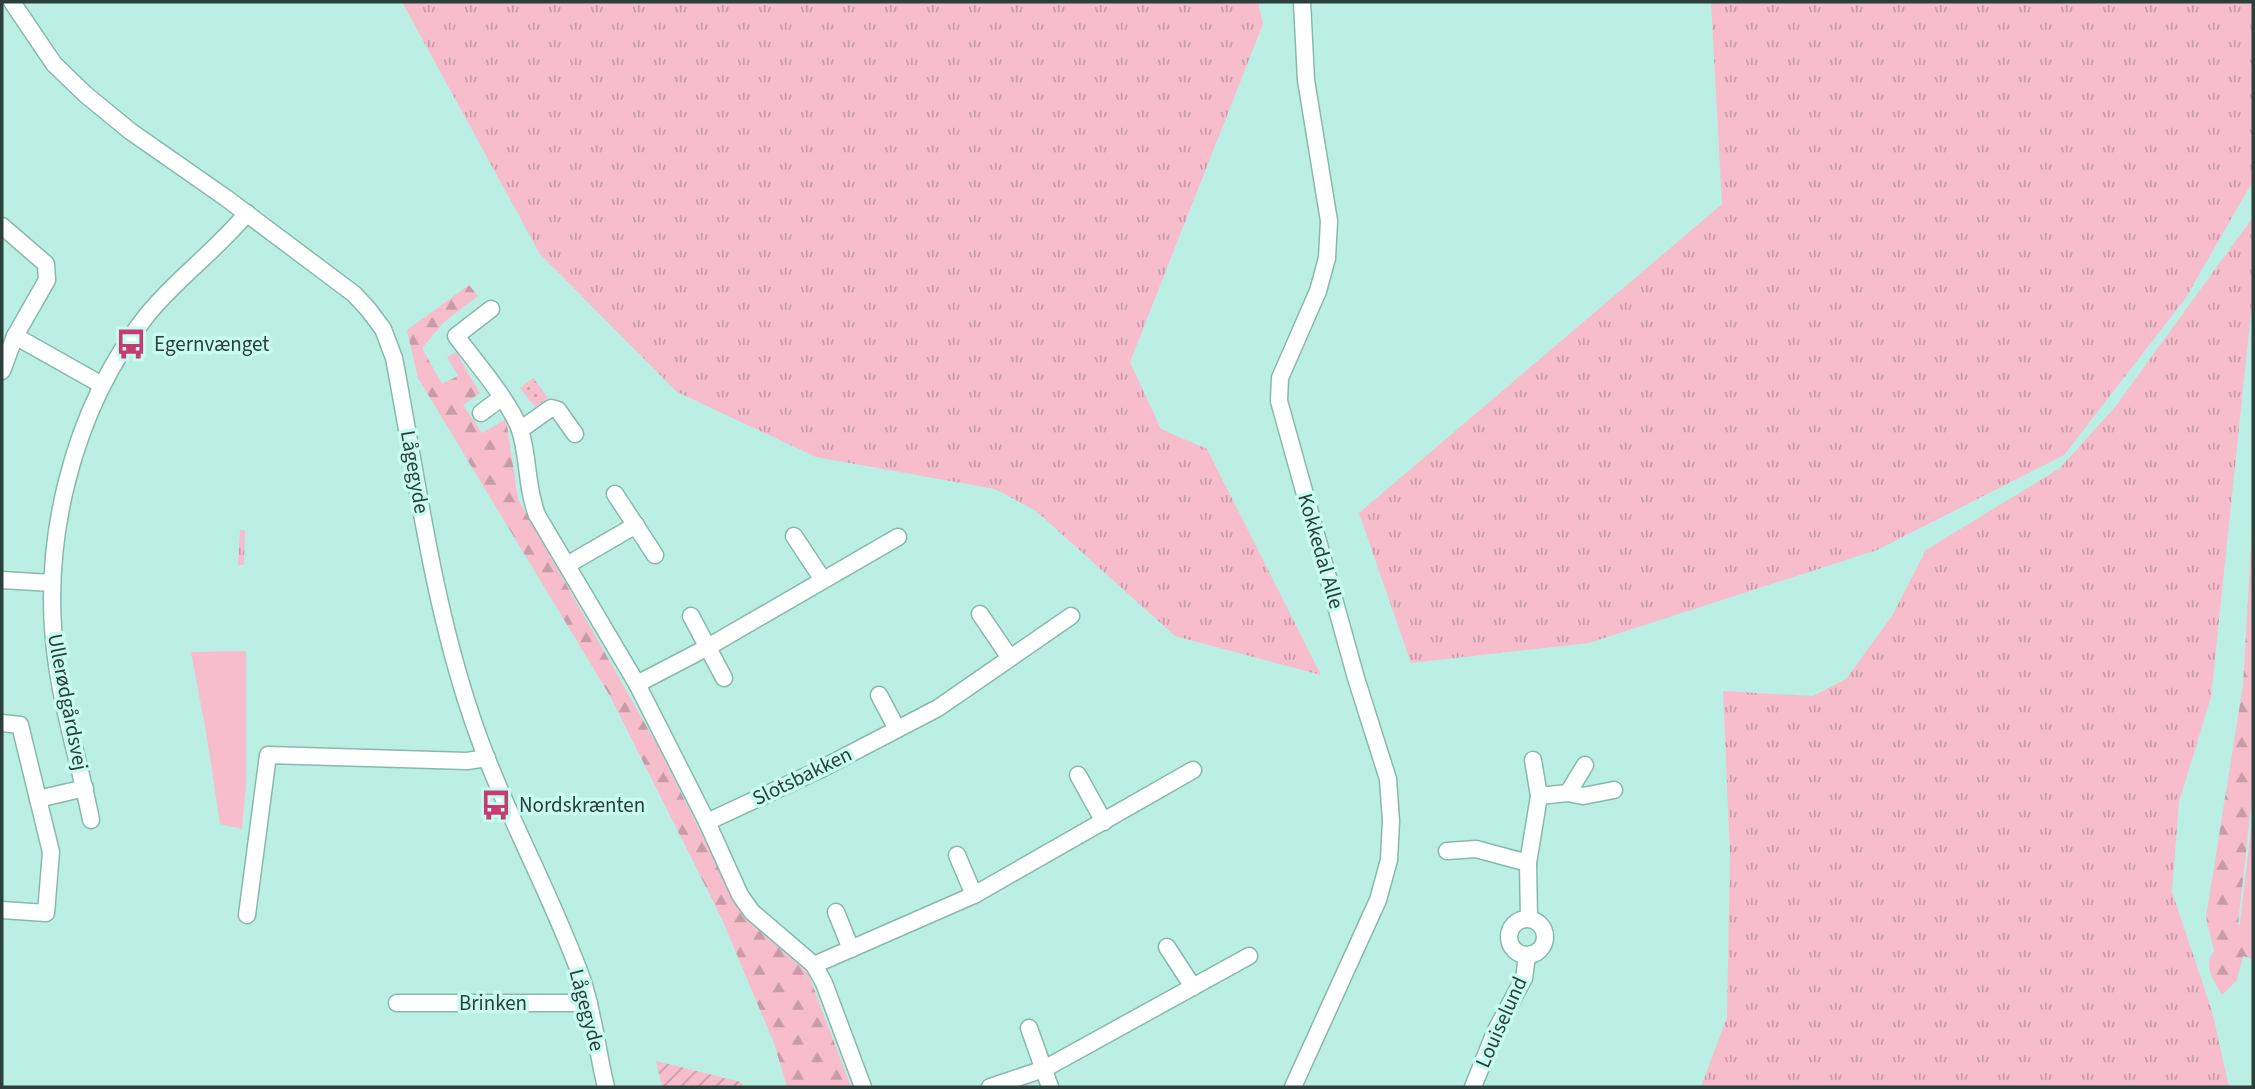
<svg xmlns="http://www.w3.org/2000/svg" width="2255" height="1089" font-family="'Source Sans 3',sans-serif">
	<defs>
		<pattern id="grass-tufts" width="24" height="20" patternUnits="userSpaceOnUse" patternTransform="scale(1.75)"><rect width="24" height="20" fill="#f7bdcd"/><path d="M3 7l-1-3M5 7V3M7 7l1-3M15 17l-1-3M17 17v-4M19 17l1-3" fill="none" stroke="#c89ba8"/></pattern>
		<pattern id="forest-firs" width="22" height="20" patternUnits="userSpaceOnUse" patternTransform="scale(1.75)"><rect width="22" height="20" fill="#f7bdcd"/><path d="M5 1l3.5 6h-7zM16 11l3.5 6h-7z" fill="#c89ba8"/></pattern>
		<pattern id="park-dots" width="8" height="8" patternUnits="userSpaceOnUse" patternTransform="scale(1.75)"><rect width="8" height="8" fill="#f7bdcd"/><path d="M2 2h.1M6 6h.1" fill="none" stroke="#c89ba8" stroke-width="1.8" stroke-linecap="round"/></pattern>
		<pattern id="garden-furrows" width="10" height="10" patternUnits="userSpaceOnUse" patternTransform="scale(1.75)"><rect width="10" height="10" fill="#f7bdcd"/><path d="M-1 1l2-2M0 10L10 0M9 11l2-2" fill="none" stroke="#c89ba8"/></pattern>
	</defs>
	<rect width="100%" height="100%" fill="#bbefe4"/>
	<!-- grass -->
	<g fill="url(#grass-tufts)">
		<path d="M402,2H1258L1263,24L1130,362L1161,429L1207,449L1321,675L1175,636L1036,511L995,489L816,457L677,392L540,254Z"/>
		<path d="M1711,2H2253V181L2185,299L2064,455L1877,550L1589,643L1411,663L1359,513L1722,204Z"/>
		<path d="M2253,217V293L2211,697L2179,802L2172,892L2212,1011L2229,1087H1701L1727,1017L1730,855L1723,691L1813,696L1846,679L1892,616L1926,550L2060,468L2115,407Z"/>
		<path d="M240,530H245L244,565H238Z"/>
	</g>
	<!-- forest -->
	<g fill="url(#forest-firs)">
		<path d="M469,285L478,296L444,322L422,348L442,384L458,376L447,357L456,352L480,393L463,405L482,433L506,419L518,499L657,745L743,917L808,973L851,1087H787L774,1043L721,917L610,696L418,378L407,330Z"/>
		<path d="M2253,511V790L2238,924L2248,935H2253V959L2243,956L2237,980L2222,995C2214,981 2202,965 2214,951L2206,917L2243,685Z"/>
	</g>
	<!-- park -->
	<path fill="url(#park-dots)" d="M533,378L548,398L535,407L520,388Z"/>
	<!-- garden -->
	<path fill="url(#garden-furrows)" d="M656,1061L741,1082L744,1087H662Z"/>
	<!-- pitch -->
	<g fill="#f7bdcd">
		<path d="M246,651V784L242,829L220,824L207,738L191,652Z"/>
		<path d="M2253,812V941L2238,939Z"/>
	</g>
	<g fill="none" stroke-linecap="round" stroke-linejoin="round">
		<!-- minor casing -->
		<g stroke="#87b9af" stroke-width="19">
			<g id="minor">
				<path d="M12,2L54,64L85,94L130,131L226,198L354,294L368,309L383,329L394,358C417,478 432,599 471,715C501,806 550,890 582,979C594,1014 597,1051 606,1087"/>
				<path d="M2,226L46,264L47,280L15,336"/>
				<path d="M491,309L456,336C474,360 511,403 520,430C529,458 526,487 537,515L637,684L707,822L740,895L752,912L814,965L824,983L863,1087"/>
				<path d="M2,371L15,336L102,385"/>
				<path d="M481,413L501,398"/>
				<path d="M520,430L551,408L558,410L575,434"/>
				<path d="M615,494L655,555"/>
				<path d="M794,536L823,580"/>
				<path d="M567,565L636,525"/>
				<path d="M2,580L52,583"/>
				<path d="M980,614L1010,658"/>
				<path d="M691,616L724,678"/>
				<path d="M637,684L708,647L898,537"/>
				<path d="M879,695L897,729"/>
				<path d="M2,723L20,725L51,852L46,913L2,910"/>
				<path d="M1533,760L1539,796"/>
				<path d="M1078,775L1104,822"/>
				<path d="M1568,793L1585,765"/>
				<path d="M38,799L85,788"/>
				<path d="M91,820C81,768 64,717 57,665C39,545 72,410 147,315C177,278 217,250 247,213"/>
				<path d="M707,822L819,770L938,708L1071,616"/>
				<path d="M1447,851L1476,849L1528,863"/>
				<path d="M957,855L974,895"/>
				<path d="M836,912L851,949"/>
				<path d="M247,915L268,755L467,761L487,758"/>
				<path d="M1529,919L1528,863L1539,796L1568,793L1583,796L1614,790"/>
				<circle cx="1527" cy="937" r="18"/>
				<path d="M1167,947L1193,987"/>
				<path d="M814,965L974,895L1193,770"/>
				<path d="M397,1003H589"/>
				<path d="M1029,1028L1050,1087"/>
				<path d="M990,1087L1044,1069L1249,956"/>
				<path d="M1293,1087L1378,900L1389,860L1391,821L1388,779L1356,678L1279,401L1280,378L1318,291L1327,258L1329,221L1306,80L1302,2"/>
				<path d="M1473,1087L1495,1032L1524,978L1527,956"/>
			</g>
		</g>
		<!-- minor -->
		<use href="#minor" stroke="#fff" stroke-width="16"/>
	</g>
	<!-- icons -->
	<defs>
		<g id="bus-bare" transform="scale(2.415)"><path d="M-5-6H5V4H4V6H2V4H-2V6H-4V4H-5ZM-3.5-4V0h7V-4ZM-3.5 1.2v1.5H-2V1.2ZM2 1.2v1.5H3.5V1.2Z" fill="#c63b72" stroke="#c8fcf1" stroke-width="2.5" paint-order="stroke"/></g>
	</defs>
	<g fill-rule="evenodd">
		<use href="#bus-bare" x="131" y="344"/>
		<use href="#bus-bare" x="496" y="805"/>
	</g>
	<g text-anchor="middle" stroke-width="7" stroke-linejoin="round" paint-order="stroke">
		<!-- poi labels -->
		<g font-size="21" fill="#2b3f3b" stroke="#c8fcf1" text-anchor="start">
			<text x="154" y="351">Egernvænget</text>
			<text x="519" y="812">Nordskrænten</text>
		</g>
		<!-- street labels -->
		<g font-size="21" fill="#2b3f3b" stroke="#c8fcf1">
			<text transform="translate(415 472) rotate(80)" y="7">Lågegyde</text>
			<text transform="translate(1321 551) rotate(74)" y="7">Kokkedal Alle</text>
			<text transform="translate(68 702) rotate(79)" y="7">Ullerødgårdsvej</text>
			<text transform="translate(802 776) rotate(-26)" y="7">Slotsbakken</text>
			<text x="493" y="1010">Brinken</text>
			<text transform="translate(587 1010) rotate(75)" y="7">Lågegyde</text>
			<text transform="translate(1501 1022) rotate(-66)" y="7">Louiselund</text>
		</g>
	</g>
	<!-- border -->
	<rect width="2255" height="1089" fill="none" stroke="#2b3f3b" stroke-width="7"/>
</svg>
